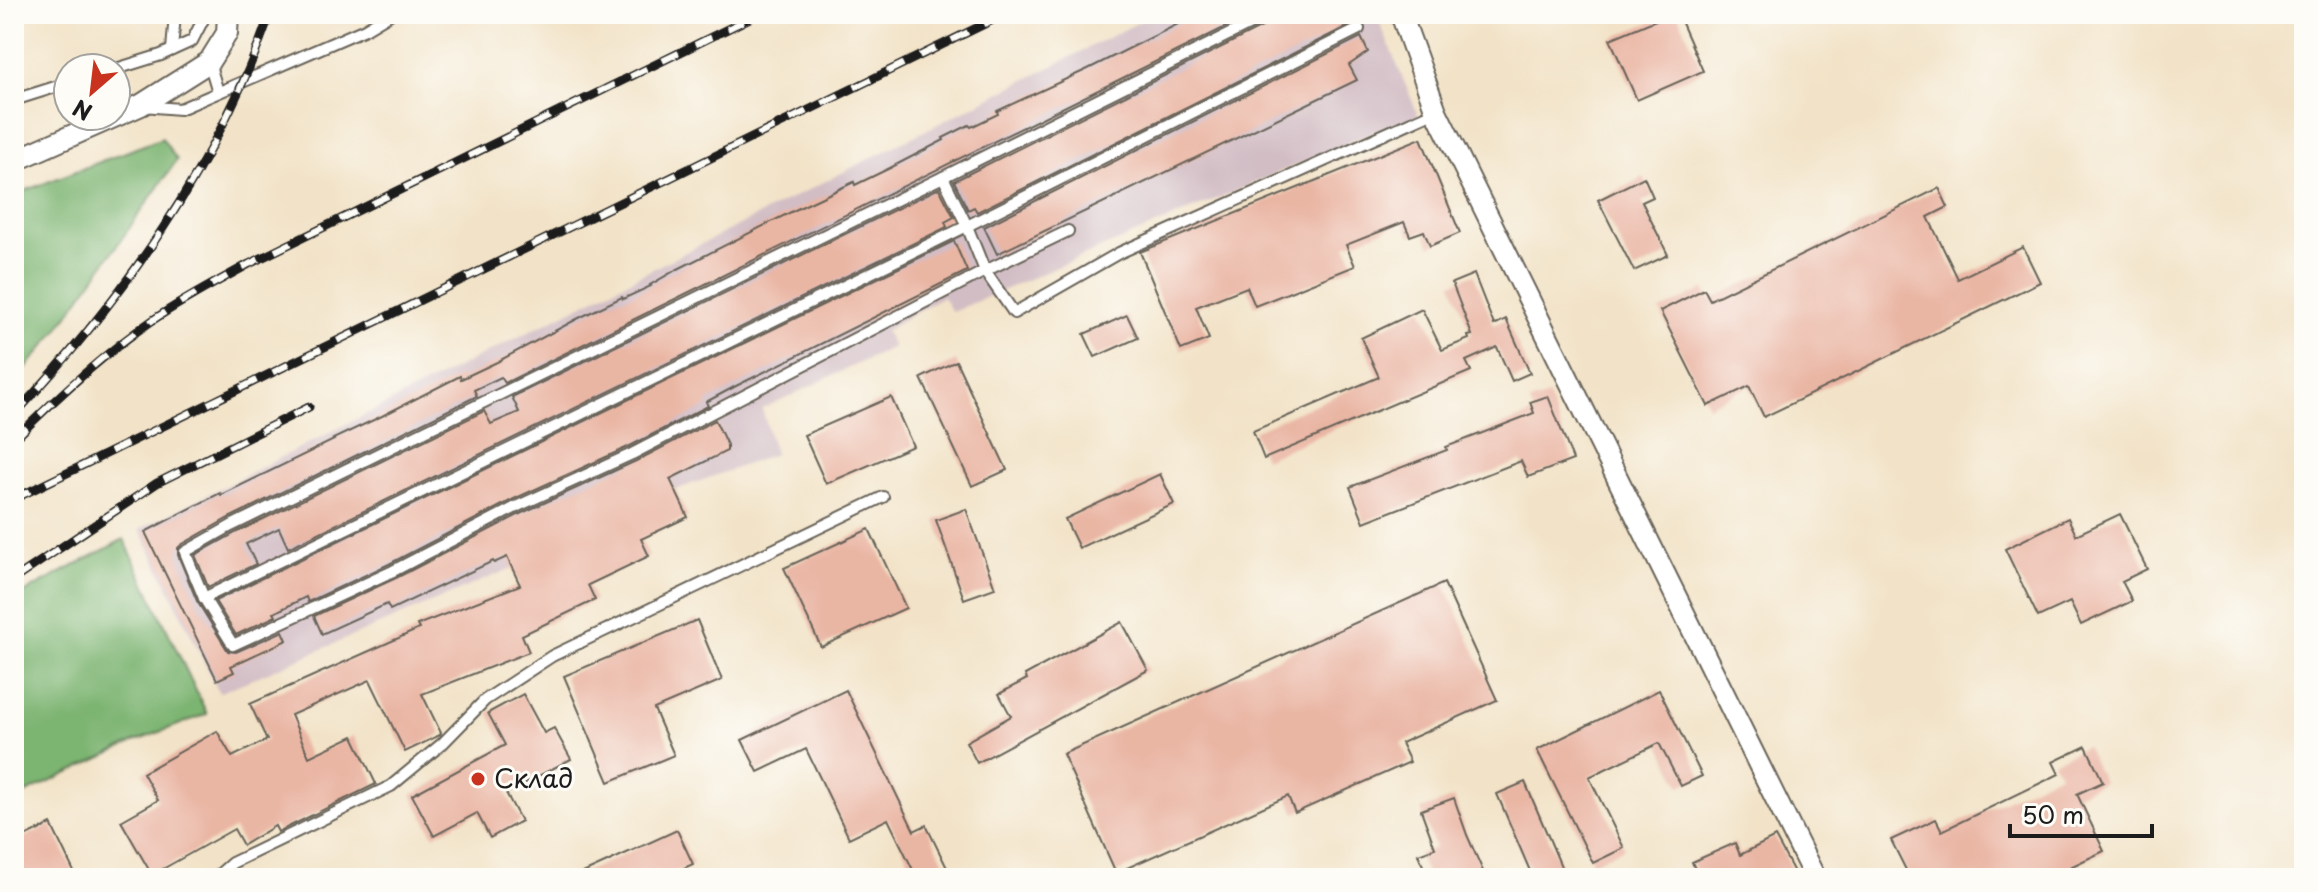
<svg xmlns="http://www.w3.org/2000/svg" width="2318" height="892" font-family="'Playpen Sans',sans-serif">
	<rect width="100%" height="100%" fill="#fdfcf7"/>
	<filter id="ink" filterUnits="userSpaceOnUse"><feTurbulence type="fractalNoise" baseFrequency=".0125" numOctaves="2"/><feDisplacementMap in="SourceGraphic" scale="16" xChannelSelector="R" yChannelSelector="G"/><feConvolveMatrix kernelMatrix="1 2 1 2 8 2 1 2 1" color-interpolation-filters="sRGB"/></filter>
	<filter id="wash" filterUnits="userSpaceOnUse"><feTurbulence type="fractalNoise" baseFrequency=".006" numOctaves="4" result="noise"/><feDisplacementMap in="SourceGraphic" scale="32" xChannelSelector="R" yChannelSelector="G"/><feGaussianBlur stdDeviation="1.8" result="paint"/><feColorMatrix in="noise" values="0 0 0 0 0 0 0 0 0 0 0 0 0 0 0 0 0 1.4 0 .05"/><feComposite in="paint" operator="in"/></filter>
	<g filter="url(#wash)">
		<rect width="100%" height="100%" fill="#f2e3c8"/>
		<!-- industrial -->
		<path fill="#d2bdc5" d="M1155,14H1376L1419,117L1385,127L952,312L943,297L885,331L893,347L762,409L775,454L675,490L512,568L219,693L140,529Z"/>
		<!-- forest -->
		<g fill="#7cb471" stroke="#4c6846" stroke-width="2">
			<path d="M162,138L177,160L54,335L14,382V195Z"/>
			<path d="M124,539L207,714L134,742L14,799V598Z"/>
		</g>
		<g id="blocks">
			<!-- building -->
			<g fill="#eab6a4">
				<path d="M1198,14H1252L505,383L501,377L474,390L477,396L227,519L181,545L178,548V555L197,601L228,651L236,652L283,631L287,640L231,666L234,672L217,680L145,532L220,493L221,495L334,440L333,439L382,416L460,376L461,379L497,362L577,319L622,297L623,299L651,286L650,285L676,270L801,207L854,182L855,185L890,168L944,140L943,138L969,125L971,127L998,114L997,111L1088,69Z"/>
				<path d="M1278,14H1350L1354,23L977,212L974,207L968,210L954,181L1274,21Z"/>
				<path d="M1670,14H1678L1703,71L1637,100L1610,39Z"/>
				<path d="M1361,37L1368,52L1349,65L1357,80L997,254L984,227Z"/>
				<path d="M1421,138L1460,233L1430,246L1424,231L1410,236L1404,222L1346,245L1355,266L1255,306L1247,287L1196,307L1209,339L1181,350L1140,252Z"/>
				<path d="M1644,177L1653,197L1642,202L1668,255L1634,271L1598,200Z"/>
				<path d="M939,188L954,217L945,222L947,227L288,548L279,528L246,544L256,564L208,587L195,555L235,533L484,411L491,424L519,412L512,397Z"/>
				<path d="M1939,188L1948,207L1928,217L1958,279L2023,247L2040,282L1764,417L1749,386L1708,406L1660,311L1704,289L1710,300Z"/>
				<path d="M954,241L967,271L736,386L706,402L708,406L628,447L514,499L389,564L308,602L306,597L274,613L276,616L236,635L215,601Z"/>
				<path d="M1474,274L1494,325L1506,319L1530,373L1512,381L1497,347L1466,361L1471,371L1264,459L1253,431L1379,377L1361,338L1422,309L1442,350L1469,339L1468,336L1472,335L1452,283Z"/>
				<path d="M1127,315L1138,338L1095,357L1084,334Z"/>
				<path d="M956,361L1007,470L972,486L921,378Z"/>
				<path d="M1548,396L1573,460L1528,477L1521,461L1364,522L1350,487L1447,450L1446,447L1534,413L1530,402Z"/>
				<path d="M891,397L913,446L826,484L804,435Z"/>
				<path d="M715,420L727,445V451L670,479L688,517L641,539L649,556L588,585L595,600L522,635L529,652L422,694L441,733L440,735L405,752L370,680L291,715L309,757L353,736L376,784L278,832L275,826L243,845L234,829L152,875L121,821L158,800L143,773L217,731L232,757L267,740L250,704L419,629L417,625L520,585L507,557L494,563L493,561L390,610L387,604L322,634L314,616L396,578L522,513L636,461Z"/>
				<path d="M1160,474L1174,504L1079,548L1065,519Z"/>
				<path d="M966,509L995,588L964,599L936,520Z"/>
				<path d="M2120,514L2147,569L2122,581L2132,601L2081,625L2070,602L2038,617L2005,549L2068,518L2076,535Z"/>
				<path d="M869,529L906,608L821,647L784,568Z"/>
				<path d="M1444,583L1497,700L1401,743L1410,762L1295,813L1288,796L1116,873L1063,754Z"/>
				<path d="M697,620L722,680L654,709L674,755L609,782L564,676Z"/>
				<path d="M1122,622L1148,670L977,763L966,742L1011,716L999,694L1027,679L1025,675Z"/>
				<path d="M846,690L914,831L926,825L952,878H917L888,819L849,838L806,749L758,772L742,740Z"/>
				<path d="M1659,690L1702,776L1681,786L1659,743L1589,777L1624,848L1593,863L1537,750Z"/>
				<path d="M523,694L544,733L554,728L571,759L506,793L521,821L490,838L477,813L434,836L412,795L505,745L488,713Z"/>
				<path d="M2086,746L2103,782L2077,794L2104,851L2047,878H1910L1891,840L1936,819L1942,831L2059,774L2053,762Z"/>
				<path d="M1525,782L1566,878H1533L1497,794Z"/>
				<path d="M1454,798L1467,835L1486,878H1428L1418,854L1435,848L1421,810Z"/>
				<path d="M51,824L77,878H14V842Z"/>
				<path d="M677,830L693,864L662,878H572Z"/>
				<path d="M1775,837L1794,872L1783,878H1767L1764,871L1749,878H1699L1692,862L1735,843L1740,855Z"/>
			</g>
		</g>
	</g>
	<g filter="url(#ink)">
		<use href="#blocks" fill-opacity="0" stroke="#676258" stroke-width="2"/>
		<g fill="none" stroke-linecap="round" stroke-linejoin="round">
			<!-- lane casing -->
			<g stroke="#676258" stroke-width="14">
				<g id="lane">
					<path d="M172,50L175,14"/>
					<path d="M209,62L218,92"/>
					<path d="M116,69L161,55L192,41L206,14"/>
					<path d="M14,100L68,83"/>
					<path d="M143,106L180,109L365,29L390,14"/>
					<path d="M943,177L967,226L985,271L1014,313L1119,253L1436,111"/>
					<path d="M1068,231L985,271L632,454L518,506L393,571L233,645L204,598L185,552L231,526L943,177L1270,14"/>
					<path d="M204,598L967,226L1359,29"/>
					<path d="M215,878L232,863L391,786L443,743L485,700L552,656L883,497"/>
				</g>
			</g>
			<!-- street casing -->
			<g stroke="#676258" stroke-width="24">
				<g id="street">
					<path d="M1401,14L1436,111L1815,878"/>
					<path d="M14,161L141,105L209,62L227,33L228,14"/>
				</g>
			</g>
			<!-- lane -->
			<use href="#lane" stroke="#fff" stroke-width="10"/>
			<!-- street -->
			<use href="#street" stroke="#fff" stroke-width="20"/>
			<!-- rail casing -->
			<g stroke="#1c1c1c" stroke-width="9">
				<g id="rail">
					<path d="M14,415C125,297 216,167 270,14"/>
					<path d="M14,440C57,397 103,354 153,320C184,299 217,282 249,264L758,14"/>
					<path d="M14,499L1005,14"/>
					<path d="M14,579L157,483L309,407"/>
				</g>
			</g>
			<!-- rail -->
			<use href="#rail" stroke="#fdfcf7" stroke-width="6" stroke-dasharray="18" stroke-linecap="butt"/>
		</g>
	</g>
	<!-- markers -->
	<circle fill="#c8321e" stroke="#fdfcf7" stroke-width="3" cx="478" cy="779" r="8"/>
	<g text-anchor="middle" stroke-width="6" stroke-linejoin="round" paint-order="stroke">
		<!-- poi labels -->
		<g font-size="26" fill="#1c1c1c" stroke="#fdfcf7" text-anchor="start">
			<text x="494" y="788">Склад</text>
		</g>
	</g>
	<!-- margin -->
	<rect width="2318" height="892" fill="none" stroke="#fdfcf7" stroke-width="48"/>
	<!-- north arrow -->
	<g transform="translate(92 92) rotate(208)"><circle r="38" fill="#fdfcf7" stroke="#a3a29f" stroke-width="2"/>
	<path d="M0-6L14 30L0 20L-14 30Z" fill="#c8321e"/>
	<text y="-12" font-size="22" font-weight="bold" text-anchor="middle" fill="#1c1c1c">N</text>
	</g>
	<!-- scale -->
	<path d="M2010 824v12h142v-12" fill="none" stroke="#1c1c1c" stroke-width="4"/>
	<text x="2022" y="824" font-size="24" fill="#1c1c1c" stroke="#fdfcf7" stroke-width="6" paint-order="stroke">50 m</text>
</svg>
